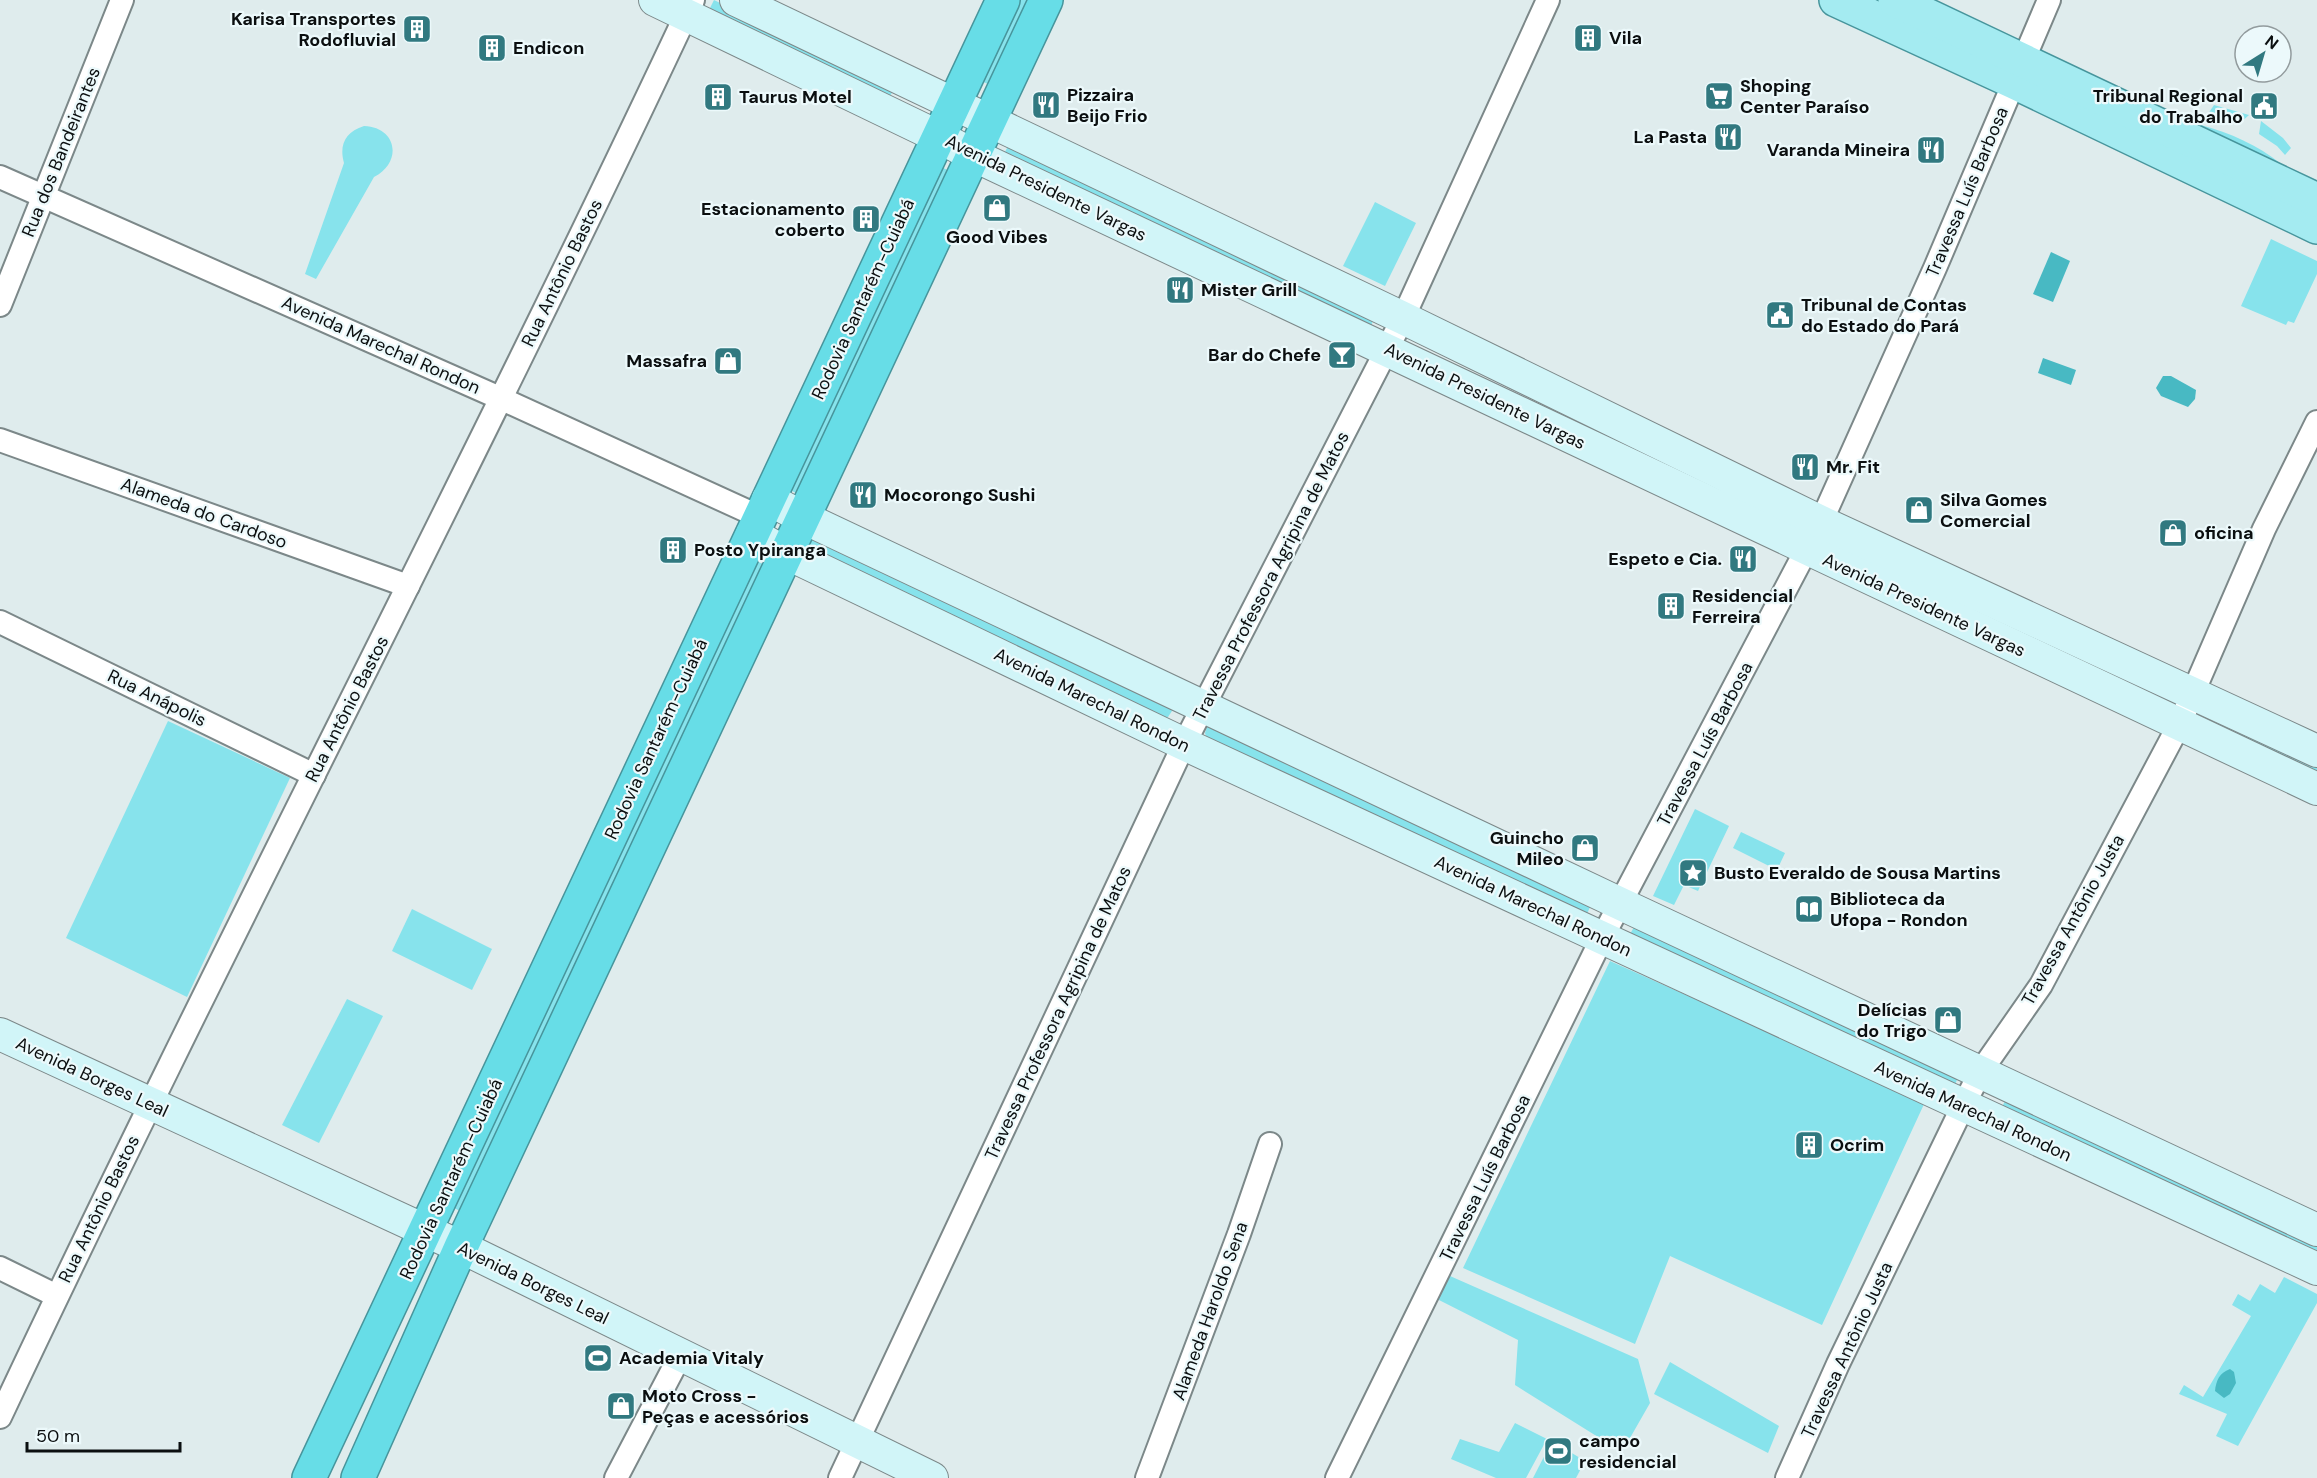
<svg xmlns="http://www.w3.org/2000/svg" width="2317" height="1478" font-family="'DM Sans',sans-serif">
	<rect width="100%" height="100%" fill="#dfeced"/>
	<!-- green -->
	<g fill="#87e3ec">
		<path d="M714,0L894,88L888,101L707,14Z"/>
		<path d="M1017,0H1031L990,85L979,80Z"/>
		<path d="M2214,105L2249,115L2239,124L2208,114Z"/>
		<path d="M2261,121L2283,138L2291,148L2285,155L2277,146L2259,134Z"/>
		<path d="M2201,125C2230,133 2258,145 2281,164L2276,174L2196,134Z"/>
		<path d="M364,126C397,127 403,162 374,177L316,279L305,274L344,163C339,145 345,132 364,126Z"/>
		<path d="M1010,142L1373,320L1371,327L1002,158Z"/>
		<path d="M939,166L952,172L796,493L784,487Z"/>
		<path d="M1375,202L1416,223L1385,286L1343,266Z"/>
		<path d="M2271,239L2317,261V274L2294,323L2288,321L2286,325L2241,306Z"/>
		<path d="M809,535L1168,702L1172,711L1168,717L1161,719L803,549Z"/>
		<path d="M752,559L765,565L462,1212L448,1205Z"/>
		<path d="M2213,717L2317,761V778L2209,727Z"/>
		<path d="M168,721L290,778L187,997L66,938Z"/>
		<path d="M1214,724L1591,905L1585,918L1207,740L1205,733L1207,727Z"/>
		<path d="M1695,809L1729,826L1698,891L1684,885L1674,905L1653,896Z"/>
		<path d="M1741,832L1785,853L1777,870L1733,848Z"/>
		<path d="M412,909L492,949L472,990L392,951Z"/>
		<path d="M1635,925L1959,1074L1954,1088L1628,938Z"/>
		<path d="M1610,961L1925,1102L1822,1325L1670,1256L1635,1344L1463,1268Z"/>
		<path d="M347,999L383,1016L319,1143L282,1125Z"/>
		<path d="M2006,1099L2317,1242V1257L2001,1109Z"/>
		<path d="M1450,1276L1638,1359L1650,1403L1622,1452L1515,1385L1518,1340L1437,1299Z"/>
		<path d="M2284,1277L2317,1294V1303L2238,1446L2216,1436L2227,1414L2179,1394L2184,1385L2203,1397L2251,1316L2232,1305L2238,1294L2250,1301L2260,1284L2275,1293Z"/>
		<path d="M1670,1362L1779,1426L1768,1453L1654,1394Z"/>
		<path d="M1515,1423L1547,1439L1526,1478H1496L1451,1459L1460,1439L1499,1452Z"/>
		<path d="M1552,1441L1585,1461L1576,1478H1533Z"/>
	</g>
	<!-- water -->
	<g fill="#48b9c3">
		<path d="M2051,252L2070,261L2053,302L2033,294Z"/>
		<path d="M2043,358L2076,370L2071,385L2038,373Z"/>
		<path d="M2163,376H2171L2196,390L2195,399L2188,407L2161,396L2156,388Z"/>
		<path d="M2230,1369L2234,1372L2236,1383L2230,1394L2224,1398L2215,1391C2216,1381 2219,1373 2230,1369Z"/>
	</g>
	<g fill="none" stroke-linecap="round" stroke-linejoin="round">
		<!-- street casing -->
		<g stroke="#7c8889" stroke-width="26">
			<g id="street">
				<path d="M0,177L502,399L760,517"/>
				<path d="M0,305L122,0"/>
				<path d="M0,440L408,586"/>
				<path d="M0,622L314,775"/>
				<path d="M0,1268L57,1296"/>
				<path d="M0,1417C224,941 470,476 693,0"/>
				<path d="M616,1478L680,1356"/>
				<path d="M840,1478L1184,744L1403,318L1548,0"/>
				<path d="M1147,1478L1239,1234L1270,1144"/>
				<path d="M1337,1478L1602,938L1821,522L1935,268L2049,0"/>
				<path d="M1787,1478L1838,1364L1963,1106L1981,1071L2041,985L2179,725L2264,529L2317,422"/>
			</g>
		</g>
		<!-- secondary casing -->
		<g stroke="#7c8889" stroke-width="34">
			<g id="secondary">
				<path d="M655,0L939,137L973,155L2317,789"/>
				<path d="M736,0L1403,318L1821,522L2317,751"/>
				<path d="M768,499L802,517L1621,904L2317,1230"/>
				<path d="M752,534L786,553L1184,744L2317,1269"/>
				<path d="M0,1034L461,1247L932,1478"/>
			</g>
		</g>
		<!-- primary casing -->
		<g stroke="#47959c" stroke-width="36">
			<g id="primary">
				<path d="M1836,0L2014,82L2317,227"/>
				<path d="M1895,0L2317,200"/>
			</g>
		</g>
		<!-- highway casing -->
		<g stroke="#47959c" stroke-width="36">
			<g id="highway">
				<path d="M309,1478L1003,0"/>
				<path d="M358,1478L461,1247L1046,0"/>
			</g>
		</g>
		<!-- street -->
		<use href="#street" stroke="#fff" stroke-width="22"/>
		<!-- secondary -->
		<use href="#secondary" stroke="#d1f5f8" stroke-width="32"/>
		<!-- primary -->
		<use href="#primary" stroke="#a4ebf1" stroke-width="33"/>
		<!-- highway -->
		<use href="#highway" stroke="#67dde7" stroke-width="33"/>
	</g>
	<!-- icons -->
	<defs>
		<g id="building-square" transform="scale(1.5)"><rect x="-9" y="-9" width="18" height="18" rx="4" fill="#317980" stroke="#ecf9fb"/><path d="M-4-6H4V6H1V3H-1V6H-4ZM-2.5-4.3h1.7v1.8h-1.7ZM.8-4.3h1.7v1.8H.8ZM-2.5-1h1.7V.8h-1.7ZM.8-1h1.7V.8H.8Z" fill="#fff"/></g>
		<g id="supermarket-square" transform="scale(1.5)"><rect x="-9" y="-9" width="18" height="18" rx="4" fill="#317980" stroke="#ecf9fb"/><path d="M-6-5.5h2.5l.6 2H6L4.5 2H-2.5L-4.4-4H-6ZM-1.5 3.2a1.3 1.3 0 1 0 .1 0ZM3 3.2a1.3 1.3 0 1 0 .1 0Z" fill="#fff"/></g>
		<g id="restaurant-square" transform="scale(1.5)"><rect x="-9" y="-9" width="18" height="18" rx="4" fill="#317980" stroke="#ecf9fb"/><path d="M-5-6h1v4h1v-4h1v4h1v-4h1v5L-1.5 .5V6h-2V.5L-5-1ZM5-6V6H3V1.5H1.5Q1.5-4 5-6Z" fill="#fff"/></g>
		<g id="civic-square" transform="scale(1.5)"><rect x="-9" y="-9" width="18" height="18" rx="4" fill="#317980" stroke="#ecf9fb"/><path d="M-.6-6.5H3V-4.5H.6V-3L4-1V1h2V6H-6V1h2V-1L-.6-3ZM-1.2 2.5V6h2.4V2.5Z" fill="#fff"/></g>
		<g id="shop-square" transform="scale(1.5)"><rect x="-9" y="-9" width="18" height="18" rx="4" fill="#317980" stroke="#ecf9fb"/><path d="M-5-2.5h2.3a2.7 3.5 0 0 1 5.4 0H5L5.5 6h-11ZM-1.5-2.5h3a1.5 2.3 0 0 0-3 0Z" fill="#fff"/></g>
		<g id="bar-square" transform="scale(1.5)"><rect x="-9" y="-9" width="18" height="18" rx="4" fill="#317980" stroke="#ecf9fb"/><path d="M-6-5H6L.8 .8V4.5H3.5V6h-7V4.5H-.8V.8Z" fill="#fff"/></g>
		<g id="sight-square" transform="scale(1.5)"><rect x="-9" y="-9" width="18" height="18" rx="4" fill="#317980" stroke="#ecf9fb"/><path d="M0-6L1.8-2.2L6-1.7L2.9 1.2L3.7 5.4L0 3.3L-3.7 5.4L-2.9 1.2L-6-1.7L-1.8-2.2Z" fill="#fff"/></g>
		<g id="library-square" transform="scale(1.5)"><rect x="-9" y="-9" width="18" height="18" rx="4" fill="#317980" stroke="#ecf9fb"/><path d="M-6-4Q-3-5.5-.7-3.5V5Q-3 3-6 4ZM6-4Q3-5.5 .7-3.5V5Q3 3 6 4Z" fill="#fff"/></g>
		<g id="stadium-square" transform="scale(1.5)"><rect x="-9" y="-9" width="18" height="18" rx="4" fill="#317980" stroke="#ecf9fb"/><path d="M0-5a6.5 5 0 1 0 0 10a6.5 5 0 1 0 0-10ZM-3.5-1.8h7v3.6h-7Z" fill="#fff"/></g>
	</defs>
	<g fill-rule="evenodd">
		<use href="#building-square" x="417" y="29"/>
		<use href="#building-square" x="1588" y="38"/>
		<use href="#building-square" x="492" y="48"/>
		<use href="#supermarket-square" x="1719" y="96"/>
		<use href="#building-square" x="718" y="97"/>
		<use href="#restaurant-square" x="1046" y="105"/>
		<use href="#civic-square" x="2264" y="106"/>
		<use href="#restaurant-square" x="1728" y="137"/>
		<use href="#restaurant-square" x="1931" y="150"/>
		<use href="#shop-square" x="997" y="208"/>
		<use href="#building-square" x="866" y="219"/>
		<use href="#restaurant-square" x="1180" y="290"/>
		<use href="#civic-square" x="1780" y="315"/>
		<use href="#bar-square" x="1342" y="355"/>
		<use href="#shop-square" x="728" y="361"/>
		<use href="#restaurant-square" x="1805" y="467"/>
		<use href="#restaurant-square" x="863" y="495"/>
		<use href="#shop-square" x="1919" y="510"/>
		<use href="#shop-square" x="2173" y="533"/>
		<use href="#building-square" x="673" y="550"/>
		<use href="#restaurant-square" x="1743" y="559"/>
		<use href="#building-square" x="1671" y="606"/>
		<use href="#shop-square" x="1585" y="848"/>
		<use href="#sight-square" x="1693" y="873"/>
		<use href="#library-square" x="1809" y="909"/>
		<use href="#shop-square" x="1948" y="1020"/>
		<use href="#building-square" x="1809" y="1145"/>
		<use href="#stadium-square" x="598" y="1358"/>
		<use href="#shop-square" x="621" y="1406"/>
		<use href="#stadium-square" x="1558" y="1451"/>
	</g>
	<g text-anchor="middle" stroke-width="4.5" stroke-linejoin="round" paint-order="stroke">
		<!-- poi labels -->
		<g font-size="18" font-weight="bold" fill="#0b0f10" stroke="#ecf9fb" text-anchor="start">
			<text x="396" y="25" text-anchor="end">Karisa Transportes<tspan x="396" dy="21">Rodofluvial</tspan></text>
			<text x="1609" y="44">Vila</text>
			<text x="513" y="54">Endicon</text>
			<text x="1740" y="92">Shoping<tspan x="1740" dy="21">Center Paraíso</tspan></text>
			<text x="1067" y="101">Pizzaira<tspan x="1067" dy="21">Beijo Frio</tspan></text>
			<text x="2243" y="102" text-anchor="end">Tribunal Regional<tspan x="2243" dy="21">do Trabalho</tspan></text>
			<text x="739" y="103">Taurus Motel</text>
			<text x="1707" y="143" text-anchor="end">La Pasta</text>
			<text x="1910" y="156" text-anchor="end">Varanda Mineira</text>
			<text x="845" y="215" text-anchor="end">Estacionamento<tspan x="845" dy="21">coberto</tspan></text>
			<text x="997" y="243" text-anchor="middle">Good Vibes</text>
			<text x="1201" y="296">Mister Grill</text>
			<text x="1801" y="311">Tribunal de Contas<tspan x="1801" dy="21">do Estado do Pará</tspan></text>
			<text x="1321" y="361" text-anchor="end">Bar do Chefe</text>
			<text x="707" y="367" text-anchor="end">Massafra</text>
			<text x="1826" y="473">Mr. Fit</text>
			<text x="884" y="501">Mocorongo Sushi</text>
			<text x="1940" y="506">Silva Gomes<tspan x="1940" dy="21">Comercial</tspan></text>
			<text x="2194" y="539">oficina</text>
			<text x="694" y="556">Posto Ypiranga</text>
			<text x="1722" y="565" text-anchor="end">Espeto e Cia.</text>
			<text x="1692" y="602">Residencial<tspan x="1692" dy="21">Ferreira</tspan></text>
			<text x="1564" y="844" text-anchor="end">Guincho<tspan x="1564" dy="21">Mileo</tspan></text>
			<text x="1714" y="879">Busto Everaldo de Sousa Martins</text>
			<text x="1830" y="905">Biblioteca da<tspan x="1830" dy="21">Ufopa - Rondon</tspan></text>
			<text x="1927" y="1016" text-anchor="end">Delícias<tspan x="1927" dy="21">do Trigo</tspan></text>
			<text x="1830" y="1151">Ocrim</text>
			<text x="619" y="1364">Academia Vitaly</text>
			<text x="642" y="1402">Moto Cross -<tspan x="642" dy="21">Peças e acessórios</tspan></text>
			<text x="1579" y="1447">campo<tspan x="1579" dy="21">residencial</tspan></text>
		</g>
		<!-- street labels -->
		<g font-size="18" fill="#0b0f10" stroke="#ecf9fb">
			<text transform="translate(61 152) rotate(-68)" y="6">Rua dos Bandeirantes</text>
			<text transform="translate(1046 188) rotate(26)" y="6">Avenida Presidente Vargas</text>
			<text transform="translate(1967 192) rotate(-67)" y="6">Travessa Luís Barbosa</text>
			<text transform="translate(562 273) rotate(-64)" y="6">Rua Antônio Bastos</text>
			<text transform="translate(863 299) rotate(-65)" y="6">Rodovia Santarém-Cuiabá</text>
			<text transform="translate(381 345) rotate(24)" y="6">Avenida Marechal Rondon</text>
			<text transform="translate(1485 396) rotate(26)" y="6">Avenida Presidente Vargas</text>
			<text transform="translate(204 513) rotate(20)" y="6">Alameda do Cardoso</text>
			<text transform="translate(1271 576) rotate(-63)" y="6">Travessa Professora Agripina de Matos</text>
			<text transform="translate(1924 605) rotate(25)" y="6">Avenida Presidente Vargas</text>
			<text transform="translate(157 698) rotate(26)" y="6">Rua Anápolis</text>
			<text transform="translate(1092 700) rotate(26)" y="6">Avenida Marechal Rondon</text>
			<text transform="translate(347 709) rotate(-63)" y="6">Rua Antônio Bastos</text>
			<text transform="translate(656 739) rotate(-65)" y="6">Rodovia Santarém-Cuiabá</text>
			<text transform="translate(1705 744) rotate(-62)" y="6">Travessa Luís Barbosa</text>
			<text transform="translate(1533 906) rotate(25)" y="6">Avenida Marechal Rondon</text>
			<text transform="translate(2073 920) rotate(-61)" y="6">Travessa Antônio Justa</text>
			<text transform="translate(1058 1013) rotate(-65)" y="6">Travessa Professora Agripina de Matos</text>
			<text transform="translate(92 1077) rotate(25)" y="6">Avenida Borges Leal</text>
			<text transform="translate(1973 1111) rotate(25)" y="6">Avenida Marechal Rondon</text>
			<text transform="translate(1485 1178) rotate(-64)" y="6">Travessa Luís Barbosa</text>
			<text transform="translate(451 1179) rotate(-65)" y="6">Rodovia Santarém-Cuiabá</text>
			<text transform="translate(99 1209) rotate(-64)" y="6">Rua Antônio Bastos</text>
			<text transform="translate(533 1283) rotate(26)" y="6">Avenida Borges Leal</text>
			<text transform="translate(1210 1311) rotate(-70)" y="6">Alameda Haroldo Sena</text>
			<text transform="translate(1847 1350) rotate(-65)" y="6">Travessa Antônio Justa</text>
		</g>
	</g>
	<!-- north arrow -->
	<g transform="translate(2263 54) rotate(37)"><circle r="28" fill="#ecf9fb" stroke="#929b9d" stroke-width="1.5"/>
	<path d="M0-4.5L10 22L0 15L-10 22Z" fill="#317980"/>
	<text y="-9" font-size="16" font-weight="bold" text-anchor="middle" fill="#0b0f10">N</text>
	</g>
	<!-- scale -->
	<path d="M27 1442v9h153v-9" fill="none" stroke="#0b0f10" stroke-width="3"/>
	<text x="36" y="1442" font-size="18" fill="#0b0f10" stroke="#ecf9fb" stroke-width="4.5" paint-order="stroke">50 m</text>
</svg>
